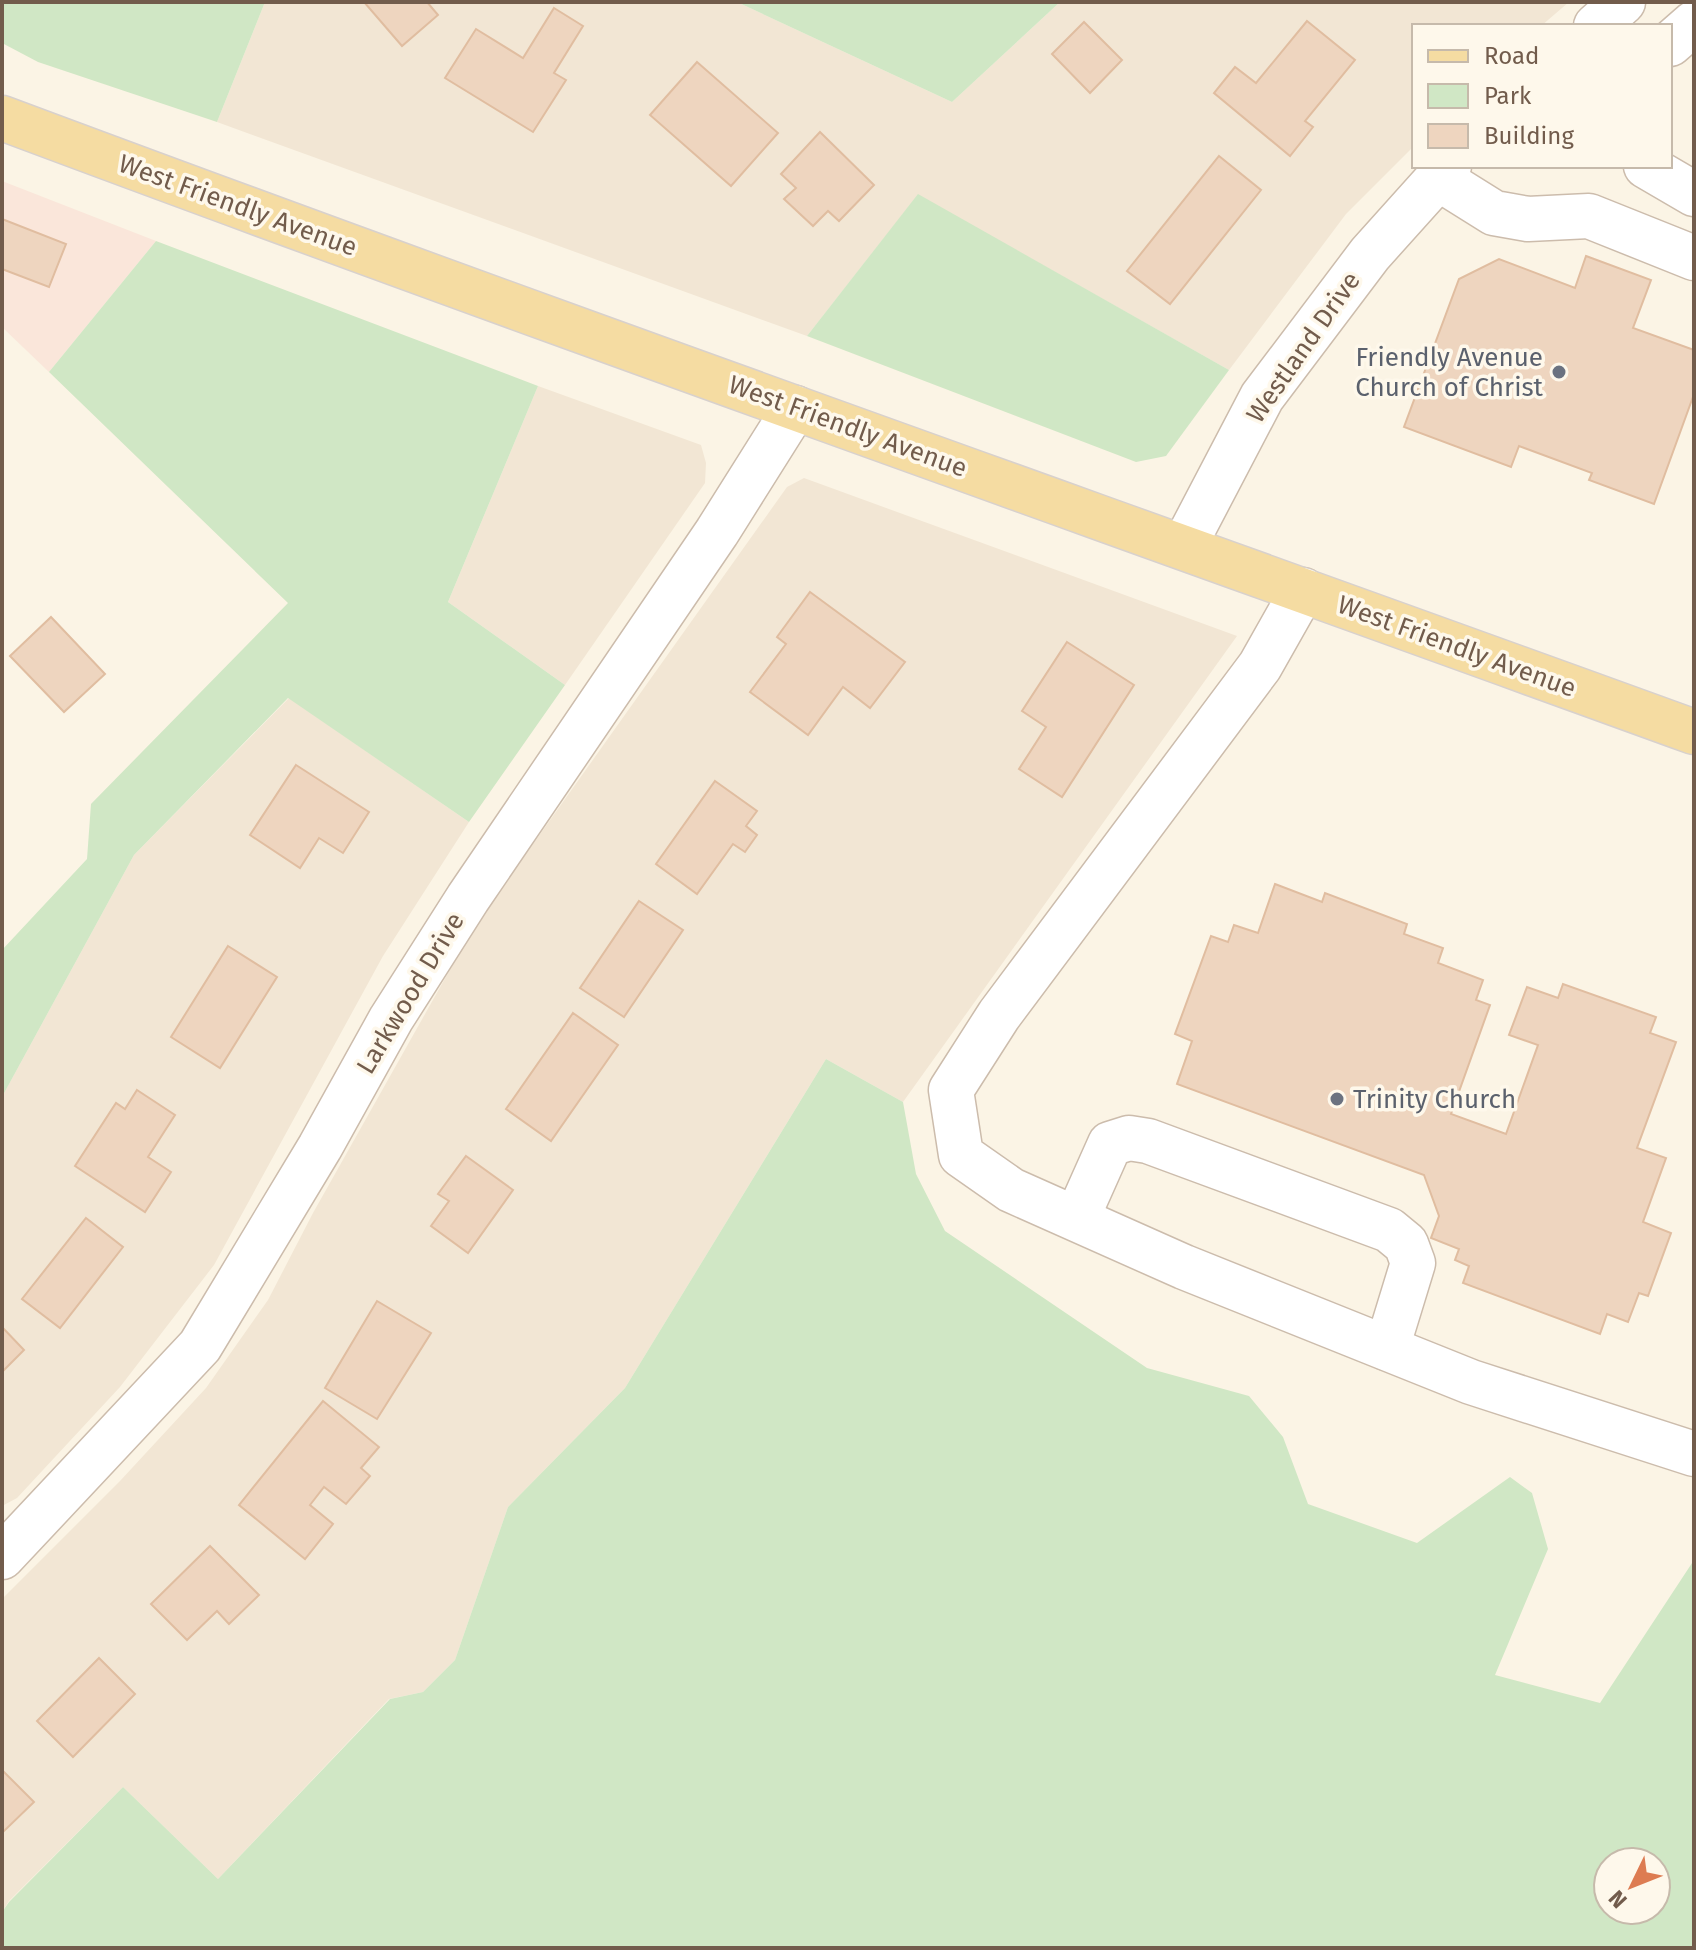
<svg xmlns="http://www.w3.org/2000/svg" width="1696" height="1950" font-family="'Fira Sans',sans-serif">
	<rect width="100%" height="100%" fill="#fbf4e5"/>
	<!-- residential -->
	<g fill="#f2e6d4">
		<path d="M265,2H737L952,102L1060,2H1569L1541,26H1414V146L1346,214L1229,370L918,195L807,336L217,122Z"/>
		<path d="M538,386L701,445L706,463L705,483L565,685L448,602Z"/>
		<path d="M804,478L1237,636L903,1102L826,1059L625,1388L508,1507L455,1660L423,1692L389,1699L218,1879L123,1787L9,1901L2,1912V1599L120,1481L206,1388L268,1300L313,1213L474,927L787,487Z"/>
		<path d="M289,698L469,822L383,956L214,1265L120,1387L17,1498L2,1506V1097L134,855Z"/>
	</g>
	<!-- commercial -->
	<path fill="#fae6da" d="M2,181L156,241L49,372L2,327Z"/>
	<!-- green -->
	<g fill="#d0e7c5" fill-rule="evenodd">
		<path d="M2,2H265L217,122L38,62L2,43Z"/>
		<path d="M737,2H1060L952,102Z"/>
		<path d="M918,194L1229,370L1166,456L1136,462L807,336Z"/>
		<path d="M156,241L538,386L448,602L565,685L469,822L288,698L134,855L2,1097V950L87,859L91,804L288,603L49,372Z"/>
		<path d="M826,1059L903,1102L916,1174L945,1231L1147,1368L1249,1396L1283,1437L1308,1504L1417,1543L1510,1477L1532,1493L1548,1549L1495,1675L1600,1703L1694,1560V1948H2V1912L9,1902L123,1787L218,1879L390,1699L423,1692L455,1660L508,1507L625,1388ZM1656,1862V1910H1608V1862Z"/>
	</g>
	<!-- building -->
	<g fill="#eed5bf" stroke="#e0bda0" stroke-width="2">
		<path d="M364,2H427L438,15L402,46Z"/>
		<path d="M554,8L583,26L554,73L566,80L533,132L445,78L476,29L523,58Z"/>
		<path d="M1307,21L1355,60L1305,121L1313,127L1290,156L1214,93L1235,67L1256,83Z"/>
		<path d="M1084,22L1122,60L1090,93L1052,54Z"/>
		<path d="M697,62L778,133L731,186L650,115Z"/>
		<path d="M820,132L874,185L839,221L828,211L813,226L784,199L796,188L781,174Z"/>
		<path d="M1219,156L1261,190L1170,304L1127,271Z"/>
		<path d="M2,219L66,244L49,287L2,269Z"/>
		<path d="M1586,256L1651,280L1633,328L1694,350V394L1654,504L1589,480L1592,473L1519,446L1511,467L1404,427L1459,279L1499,259L1575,288Z"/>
		<path d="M810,592L905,662L870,708L843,687L808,735L750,692L786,644L777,637Z"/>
		<path d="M51,617L105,674L64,712L10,656Z"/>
		<path d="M1067,642L1134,685L1062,797L1019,769L1046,727L1022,711Z"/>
		<path d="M296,765L369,812L343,853L319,838L300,868L250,835Z"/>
		<path d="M715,781L757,811L746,826L757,835L745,852L733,844L697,894L656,864Z"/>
		<path d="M1275,884L1322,902L1325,893L1407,924L1404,934L1443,948L1438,963L1483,980L1476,1000L1490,1005L1451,1114L1506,1134L1538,1045L1509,1035L1527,987L1558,998L1563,984L1656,1017L1650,1033L1676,1042L1637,1148L1666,1158L1643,1222L1671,1233L1648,1296L1639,1293L1628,1322L1607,1314L1600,1334L1463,1283L1469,1266L1455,1260L1459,1249L1431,1238L1439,1216L1424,1175L1177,1084L1192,1041L1175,1034L1211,936L1228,942L1234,925L1258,933Z"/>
		<path d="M639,901L683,930L624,1017L580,988Z"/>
		<path d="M228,946L277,977L220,1068L171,1037Z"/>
		<path d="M573,1013L618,1045L551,1141L506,1109Z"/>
		<path d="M137,1090L175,1115L148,1157L171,1172L145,1212L75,1166L116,1103L125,1109Z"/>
		<path d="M466,1156L513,1190L468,1253L431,1226L449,1201L438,1194Z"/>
		<path d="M86,1218L123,1247L60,1328L22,1299Z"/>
		<path d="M377,1301L431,1333L377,1419L325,1388Z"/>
		<path d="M2,1327L24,1350L2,1372Z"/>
		<path d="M323,1401L379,1447L361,1468L370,1476L346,1504L324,1487L310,1505L333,1524L305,1559L239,1505Z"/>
		<path d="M210,1546L259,1595L229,1624L217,1611L187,1640L151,1604Z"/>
		<path d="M99,1658L135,1694L73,1757L37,1721Z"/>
		<path d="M2,1770L34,1802L2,1833Z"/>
	</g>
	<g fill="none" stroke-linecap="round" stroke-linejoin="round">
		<!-- minor casing -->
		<g stroke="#ccbcac" stroke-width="47">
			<g id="minor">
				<path d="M1596,26L1623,2"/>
				<path d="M1670,44L1694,23"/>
				<path d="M1646,166L1694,194"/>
				<path d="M1438,178L1494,213L1528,219L1589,216L1694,258"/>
				<path d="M1184,546L1262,397L1370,254L1449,166"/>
				<path d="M1303,590L1260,666L999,1015L951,1090L961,1155L1011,1190L1184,1267L1471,1382L1694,1454"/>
				<path d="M1077,1218L1110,1144L1129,1138L1148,1141L1389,1230L1406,1244L1413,1263L1387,1348"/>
				<path d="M2,1557L200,1346L320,1147L391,1019L468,898L717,532L795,408"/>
			</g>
		</g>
		<!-- major casing -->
		<g stroke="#d8d1cd" stroke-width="47">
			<path id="major" d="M2,118C564,328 1130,527 1694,732"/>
		</g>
		<!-- minor -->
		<use href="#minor" stroke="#fff" stroke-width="44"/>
		<!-- major -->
		<use href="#major" stroke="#f5dca2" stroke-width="44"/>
	</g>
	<!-- markers -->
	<g fill="#6b7280" stroke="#fef8eb" stroke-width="3">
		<circle cx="1559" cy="372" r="8"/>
		<circle cx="1337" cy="1099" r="8"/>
	</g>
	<g text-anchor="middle" stroke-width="7" stroke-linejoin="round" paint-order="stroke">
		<!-- street labels -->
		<g font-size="26" fill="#725c4c" stroke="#fef8eb">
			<text transform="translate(238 205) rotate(20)" y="9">West Friendly Avenue</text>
			<text transform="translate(1303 347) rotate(-55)" y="9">Westland Drive</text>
			<text transform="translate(848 426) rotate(20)" y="9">West Friendly Avenue</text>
			<text transform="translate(1457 646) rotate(20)" y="9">West Friendly Avenue</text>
			<text transform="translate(410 993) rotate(-59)" y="9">Larkwood Drive</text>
		</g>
		<!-- worship labels -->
		<g font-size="26" fill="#5b616d" stroke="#fef8eb" text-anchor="end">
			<text x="1543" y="366">Friendly Avenue<tspan x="1543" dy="30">Church of Christ</tspan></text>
			<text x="1353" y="1108" text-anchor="start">Trinity Church</text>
		</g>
	</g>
	<!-- border -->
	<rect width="1696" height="1950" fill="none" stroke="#725c4c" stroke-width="8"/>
	<!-- legend -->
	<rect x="1412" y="24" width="260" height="144" fill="#fef8eb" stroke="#c6baab" stroke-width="2"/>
	<rect x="1428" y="50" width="40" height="12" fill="#f5dca2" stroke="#c6baab" stroke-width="2"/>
	<text x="1484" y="64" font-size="24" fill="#725c4c">Road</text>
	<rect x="1428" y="84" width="40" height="24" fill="#d0e7c5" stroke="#c6baab" stroke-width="2"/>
	<text x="1484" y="104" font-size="24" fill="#725c4c">Park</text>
	<rect x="1428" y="124" width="40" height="24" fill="#eed5bf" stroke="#c6baab" stroke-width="2"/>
	<text x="1484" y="144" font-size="24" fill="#725c4c">Building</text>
	<!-- north arrow -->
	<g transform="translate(1632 1886) rotate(227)"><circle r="38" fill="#fef8eb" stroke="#c6baab" stroke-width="2"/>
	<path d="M0-6L14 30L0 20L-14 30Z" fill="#dd7c52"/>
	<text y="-12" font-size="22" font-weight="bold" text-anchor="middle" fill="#725c4c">N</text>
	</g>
</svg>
